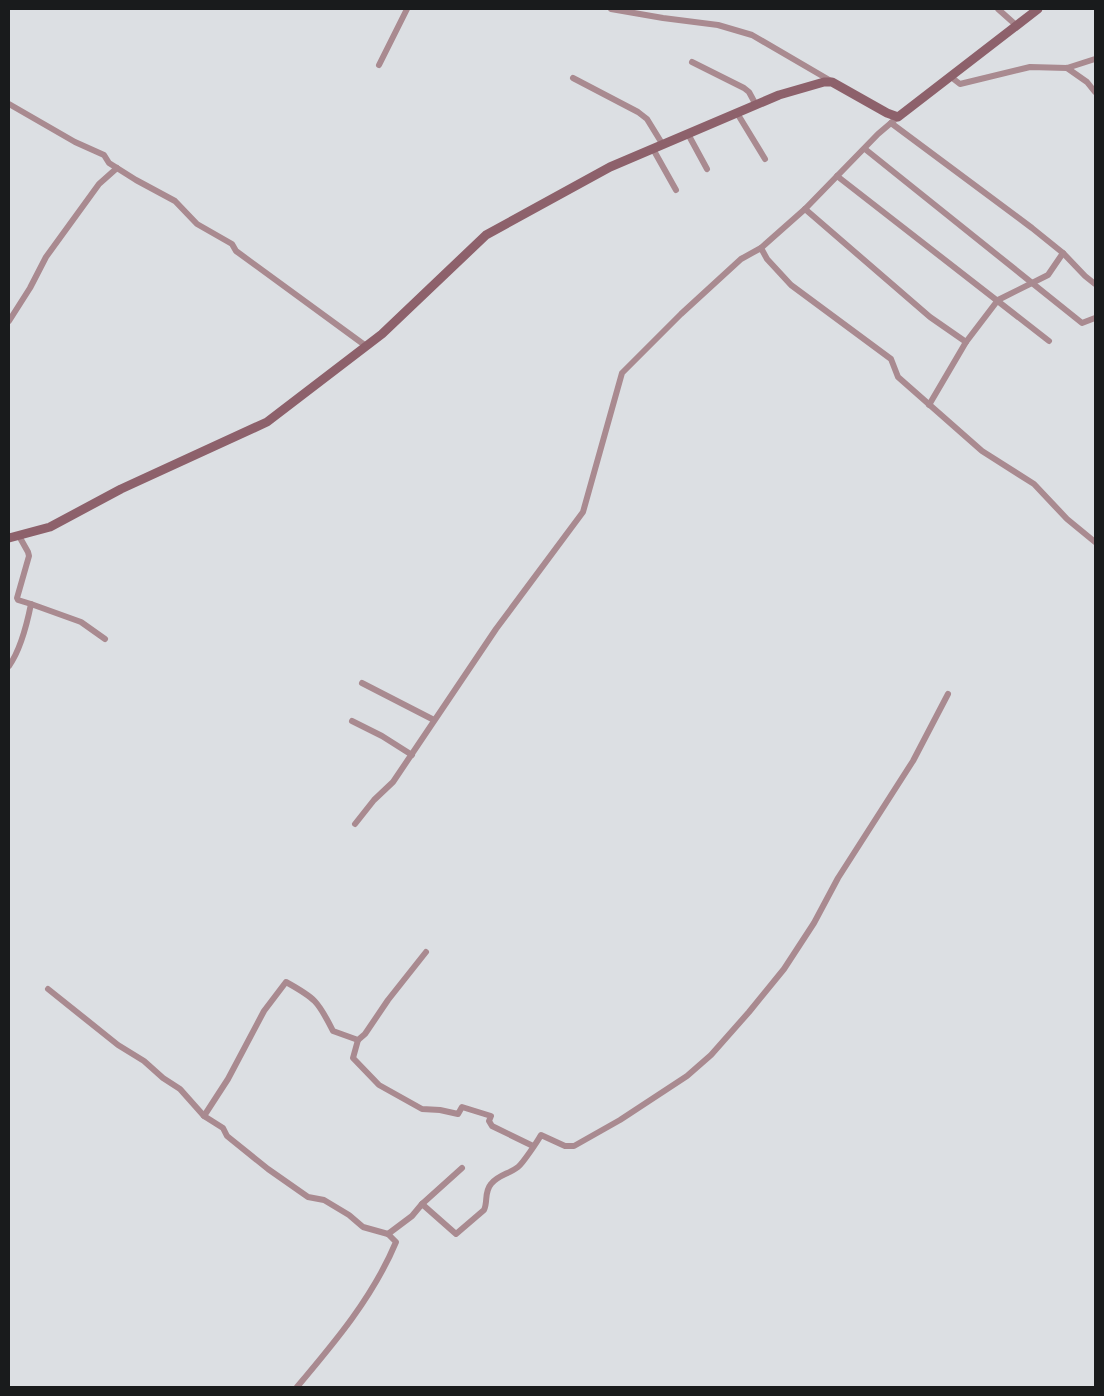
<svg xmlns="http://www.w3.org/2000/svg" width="1104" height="1396" font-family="Raleway,sans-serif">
	<rect width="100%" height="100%" fill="#dcdfe3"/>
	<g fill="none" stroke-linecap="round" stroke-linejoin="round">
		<!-- street -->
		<g stroke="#a98a90" stroke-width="6">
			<path d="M611,9L663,18L718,25L752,35L831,81"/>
			<path d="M998,9L1016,25"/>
			<path d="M692,62L744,88L749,92L756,105"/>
			<path d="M379,65L407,9"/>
			<path d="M1067,68L1087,82L1095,92"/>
			<path d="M951,77L960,84L1030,67L1067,68L1095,59"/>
			<path d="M573,78L638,112L647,119L663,145"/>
			<path d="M9,104L75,142L104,155L109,163L136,180L175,201L197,224L232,244L236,251L366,346"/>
			<path d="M737,113L765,159"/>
			<path d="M898,117L878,134L805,209L761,248L767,259L791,285L891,359L898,377L982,451L1034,484L1067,519L1095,542"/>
			<path d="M891,123L1032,228L1063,253L1085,276L1095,284"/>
			<path d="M688,134L707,169"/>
			<path d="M653,149L676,190"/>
			<path d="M865,149L1082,323L1095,318"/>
			<path d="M837,176L1049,341"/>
			<path d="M805,209L930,317L966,342"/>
			<path d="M9,321L30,288L46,257L99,184L117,168"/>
			<path d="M929,405L966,342L998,300L1048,275L1063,253"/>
			<path d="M31,604L81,622L105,639"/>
			<path d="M9,666C21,649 27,624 31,604L18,600L17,598L29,556L28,552L19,536"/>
			<path d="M362,683L434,720"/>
			<path d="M352,721L382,736L412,755"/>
			<path d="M355,824L374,800L393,782L496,629L583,512L622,373L681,314L741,259L761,248"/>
			<path d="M48,989L118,1045L144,1061L163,1078L180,1089L204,1116L223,1128L227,1136L268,1169L308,1197L324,1200L349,1215L363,1227L388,1234"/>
			<path d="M358,1040L353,1058L379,1085L422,1109L440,1110L458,1114L462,1107L491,1116L489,1121L492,1126L533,1146"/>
			<path d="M204,1116L228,1079L264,1011L286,982C315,998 318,1001 333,1031L358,1040L365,1034L388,1000L426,952"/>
			<path d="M422,1204L462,1168"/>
			<path d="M297,1387C335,1342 373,1297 396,1242L388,1234L412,1216L422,1204L456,1234L484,1210C488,1202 484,1192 491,1184C498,1175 509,1174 518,1167C523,1163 537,1142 541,1135L565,1146H574L620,1120L687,1076L711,1055L749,1012L784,969L814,923L838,878L913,761L948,694"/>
		</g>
		<!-- secondary -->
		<path stroke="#8d616b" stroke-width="9" d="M9,538L50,527L121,489L267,422L382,334L486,235L610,167L779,95L824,82H832L887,113L898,117L1038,9"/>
	</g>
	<!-- border -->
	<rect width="1104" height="1396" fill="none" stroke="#191b1c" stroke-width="20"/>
</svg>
